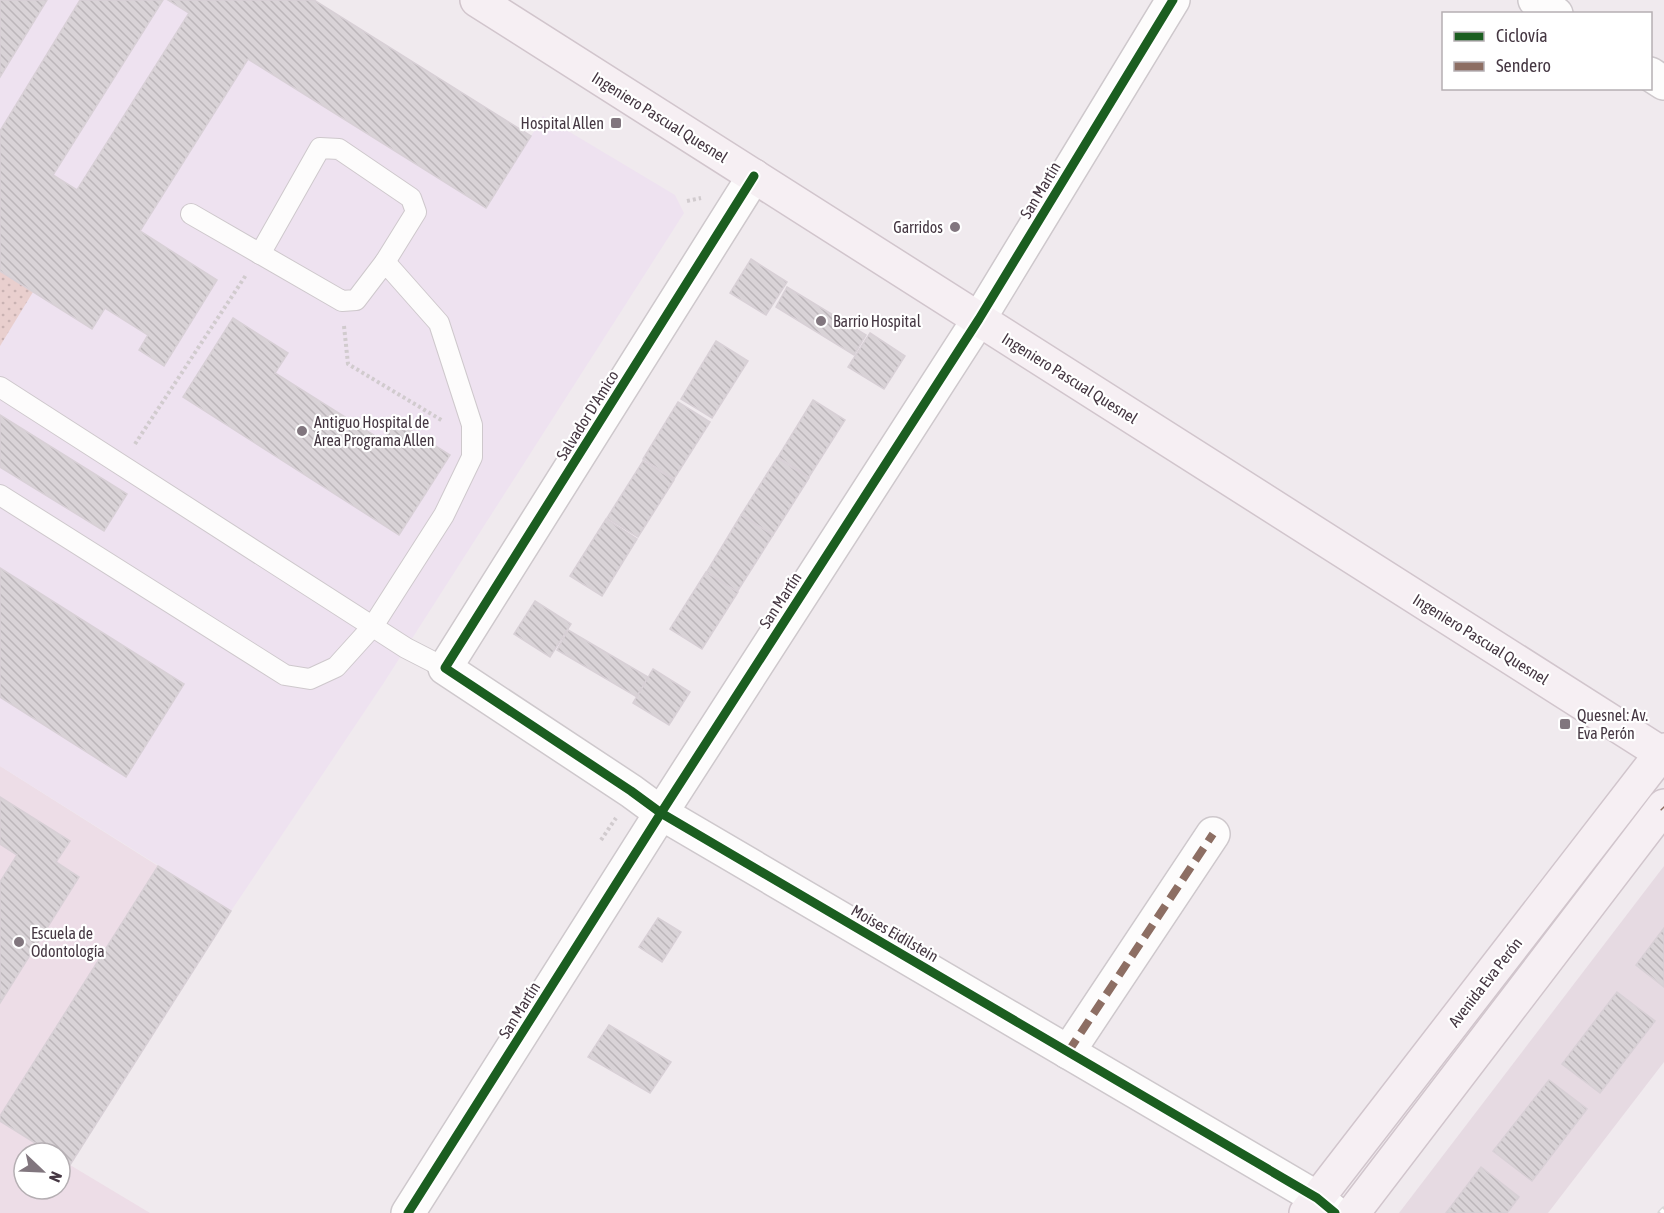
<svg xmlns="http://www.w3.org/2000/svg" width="1664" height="1213" font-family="'Asap Condensed',sans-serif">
	<defs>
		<pattern id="garden-dots" width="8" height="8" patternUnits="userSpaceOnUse" patternTransform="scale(1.5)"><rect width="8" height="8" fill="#e9cfce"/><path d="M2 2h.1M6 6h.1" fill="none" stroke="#c9b2b2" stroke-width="1.8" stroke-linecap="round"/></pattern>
		<pattern id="building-back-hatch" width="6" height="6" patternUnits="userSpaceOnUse" patternTransform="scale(1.5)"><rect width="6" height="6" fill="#d9d3d7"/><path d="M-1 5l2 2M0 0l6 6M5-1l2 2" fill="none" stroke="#bcb6ba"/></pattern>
	</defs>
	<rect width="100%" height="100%" fill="#f0eaee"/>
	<!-- residential -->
	<path fill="#e6dae2" d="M1664,866V1062L1548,1213H1399Z"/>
	<!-- education -->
	<g fill="#eddde7">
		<path d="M0,766L158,866L0,1116Z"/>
		<path d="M0,1121L51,1153H24V1189H60V1159L150,1213H0Z"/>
	</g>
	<!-- medical -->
	<path fill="#eee2f0" d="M0,0H314L531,136L543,116L675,195L684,213L383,684L231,911L0,766Z"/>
	<!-- garden -->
	<path fill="url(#garden-dots)" d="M0,271L33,292L0,346Z"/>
	<!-- building -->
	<g fill="url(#building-back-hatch)" stroke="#d8d0d6" stroke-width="1.5">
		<path d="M0,0H47L0,77Z"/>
		<path d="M80,0H163L53,175L77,190L189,13L168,0H314L531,136L486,208L248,59L140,231L217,280L164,366L139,350L148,335L105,308L92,329L0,271V131Z"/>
		<path d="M751,259L787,282L766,315L730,293Z"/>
		<path d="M787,287L866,335L854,355L776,307Z"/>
		<path d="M233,318L288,353L275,373L383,441L396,421L450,455L399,535L183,397Z"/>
		<path d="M870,333L905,356L884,389L848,367Z"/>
		<path d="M716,341L748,361L712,418L681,399Z"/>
		<path d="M813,400L845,420L809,477L778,457Z"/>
		<path d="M678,402L710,422L674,479L643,459Z"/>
		<path d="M0,415L127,494L104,531L0,467Z"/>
		<path d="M777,458L809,478L773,535L741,515Z"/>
		<path d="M643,461L674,480L638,537L607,518Z"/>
		<path d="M741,515L773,535L737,592L706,573Z"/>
		<path d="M606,519L637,539L602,596L570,576Z"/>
		<path d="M0,568L184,684L126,777L0,697Z"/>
		<path d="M706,572L738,592L702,649L670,629Z"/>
		<path d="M535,601L571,624L550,657L514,634Z"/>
		<path d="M568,630L648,677L637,697L557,650Z"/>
		<path d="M653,669L690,692L669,725L633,703Z"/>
		<path d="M0,797L70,841L56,862L79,877L0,1003V882L17,855L0,844Z"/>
		<path d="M158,866L231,911L70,1165L60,1159V1153H51L0,1121V1116Z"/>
		<path d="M658,918L681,932L662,962L639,947Z"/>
		<path d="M1664,928V987L1636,965Z"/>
		<path d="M1617,992L1655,1021L1600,1093L1562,1064Z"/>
		<path d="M609,1025L671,1062L650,1093L588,1057Z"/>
		<path d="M1549,1080L1587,1109L1532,1181L1493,1151Z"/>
		<path d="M1481,1167L1519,1197L1507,1213H1446Z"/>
	</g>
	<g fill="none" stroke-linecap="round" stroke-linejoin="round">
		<!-- lane casing -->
		<g stroke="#cec8cc" stroke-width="22">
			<g id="lane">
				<path d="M260,254L320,148L339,149L411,198L416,212L385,262"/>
				<path d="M0,387L406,648L445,668"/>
				<path d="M0,495L285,675L310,679L336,667L373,626L444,515L472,457V425L439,323L385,262L356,300L342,301L191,214"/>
			</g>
		</g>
		<!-- street casing -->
		<g stroke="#cec8cc" stroke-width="36">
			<g id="street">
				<path d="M1535,0L1556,14"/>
				<path d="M1650,74L1664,83"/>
				<path d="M754,176L445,668L631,791L661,813L1317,1198L1335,1213"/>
				<path d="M1068,1052L1213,834"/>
				<path d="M408,1213L661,813L979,319L1173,0"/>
			</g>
		</g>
		<!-- secondary casing -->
		<g stroke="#d1c5cc" stroke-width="36">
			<g id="secondary">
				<path d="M477,0L1664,755"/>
				<path d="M1306,1213L1664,750"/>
				<path d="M1353,1213L1664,806"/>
			</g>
		</g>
		<!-- path -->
		<g stroke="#d1cbce" stroke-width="4" stroke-dasharray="3 3" stroke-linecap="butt">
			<path d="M687,201L701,198"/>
			<path d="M344,326L348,364L443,421"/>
			<path d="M135,444L246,275"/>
			<path d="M601,840L616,818"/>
		</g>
		<!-- lane -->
		<use href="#lane" stroke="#fdfcfc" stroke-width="20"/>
		<!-- street -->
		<use href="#street" stroke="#fdfcfc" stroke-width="33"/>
		<!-- secondary -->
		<use href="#secondary" stroke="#f6eff3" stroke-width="33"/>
		<!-- rail casing -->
		<g stroke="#d9d8d9" stroke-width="7">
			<path id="rail" d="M1661,1213L1664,1210"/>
		</g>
		<!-- rail -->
		<use href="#rail" stroke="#fff" stroke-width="4.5" stroke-dasharray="14" stroke-linecap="butt"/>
		<!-- quiet -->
		<g stroke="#8d6e63" stroke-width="8" stroke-dasharray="15 8" stroke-linecap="butt">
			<path d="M1663,807L1664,808"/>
			<path d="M1068,1052L1213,834"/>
		</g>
		<!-- cycleway casing -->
		<g stroke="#fff" stroke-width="13">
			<g id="cycleway">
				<path d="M754,176L445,668L631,791L661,813L1317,1198L1335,1213"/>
				<path d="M408,1213L661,813L979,319L1173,0"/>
			</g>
		</g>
		<!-- cycleway -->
		<use href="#cycleway" stroke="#1b5e20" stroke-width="9"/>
	</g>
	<!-- markers -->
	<g fill="#81767e" stroke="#fff" stroke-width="2">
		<rect x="610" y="117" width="12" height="12" rx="3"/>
		<circle cx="955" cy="227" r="6"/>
		<circle cx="821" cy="321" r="6"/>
		<circle cx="302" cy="431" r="6"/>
		<rect x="1559" y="718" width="12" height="12" rx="3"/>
		<circle cx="19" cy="942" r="6"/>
	</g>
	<g text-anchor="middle" stroke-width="4.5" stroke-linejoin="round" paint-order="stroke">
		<!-- street labels -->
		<g font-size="16" fill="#453742" stroke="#fff">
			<text transform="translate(660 117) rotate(32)" y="6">Ingeniero Pascual Quesnel</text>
			<text transform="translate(1040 190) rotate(-59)" y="6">San Martín</text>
			<text transform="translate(1070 378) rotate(32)" y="6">Ingeniero Pascual Quesnel</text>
			<text transform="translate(587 415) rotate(-58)" y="6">Salvador D'Amico</text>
			<text transform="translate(780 600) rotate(-57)" y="6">San Martín</text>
			<text transform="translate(1481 639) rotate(32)" y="6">Ingeniero Pascual Quesnel</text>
			<text transform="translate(895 933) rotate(30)" y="6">Moises Eidilstein</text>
			<text transform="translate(1485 982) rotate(-52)" y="6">Avenida Eva Perón</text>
			<text transform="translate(519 1010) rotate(-58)" y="6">San Martín</text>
		</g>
		<!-- poi labels -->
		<g font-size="16" fill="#453742" stroke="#fff" text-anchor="start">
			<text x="604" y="129" text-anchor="end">Hospital Allen</text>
			<text x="943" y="233" text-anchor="end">Garridos</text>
			<text x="833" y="327">Barrio Hospital</text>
			<text x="314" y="428">Antiguo Hospital de<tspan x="314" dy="18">Área Programa Allen</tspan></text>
			<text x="1577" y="721">Quesnel: Av.<tspan x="1577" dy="18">Eva Perón</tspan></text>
			<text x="31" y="939">Escuela de<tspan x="31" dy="18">Odontología</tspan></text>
		</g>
	</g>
	<!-- legend -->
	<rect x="1442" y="12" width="210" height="78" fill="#ffffff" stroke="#b5afb3" stroke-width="1.5"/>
	<rect x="1454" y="32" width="30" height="9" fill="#1b5e20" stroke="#b5afb3" stroke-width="1.5"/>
	<text x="1496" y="42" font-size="18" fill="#453742">Ciclovía</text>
	<rect x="1454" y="62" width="30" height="9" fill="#8d6e63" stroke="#b5afb3" stroke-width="1.5"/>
	<text x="1496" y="72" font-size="18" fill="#453742">Sendero</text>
	<!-- north arrow -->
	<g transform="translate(42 1171) rotate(113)"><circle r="28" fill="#ffffff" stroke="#b5afb3" stroke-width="1.5"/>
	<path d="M0-4.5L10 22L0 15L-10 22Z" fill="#81767e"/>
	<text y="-9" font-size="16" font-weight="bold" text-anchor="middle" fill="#453742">N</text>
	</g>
</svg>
